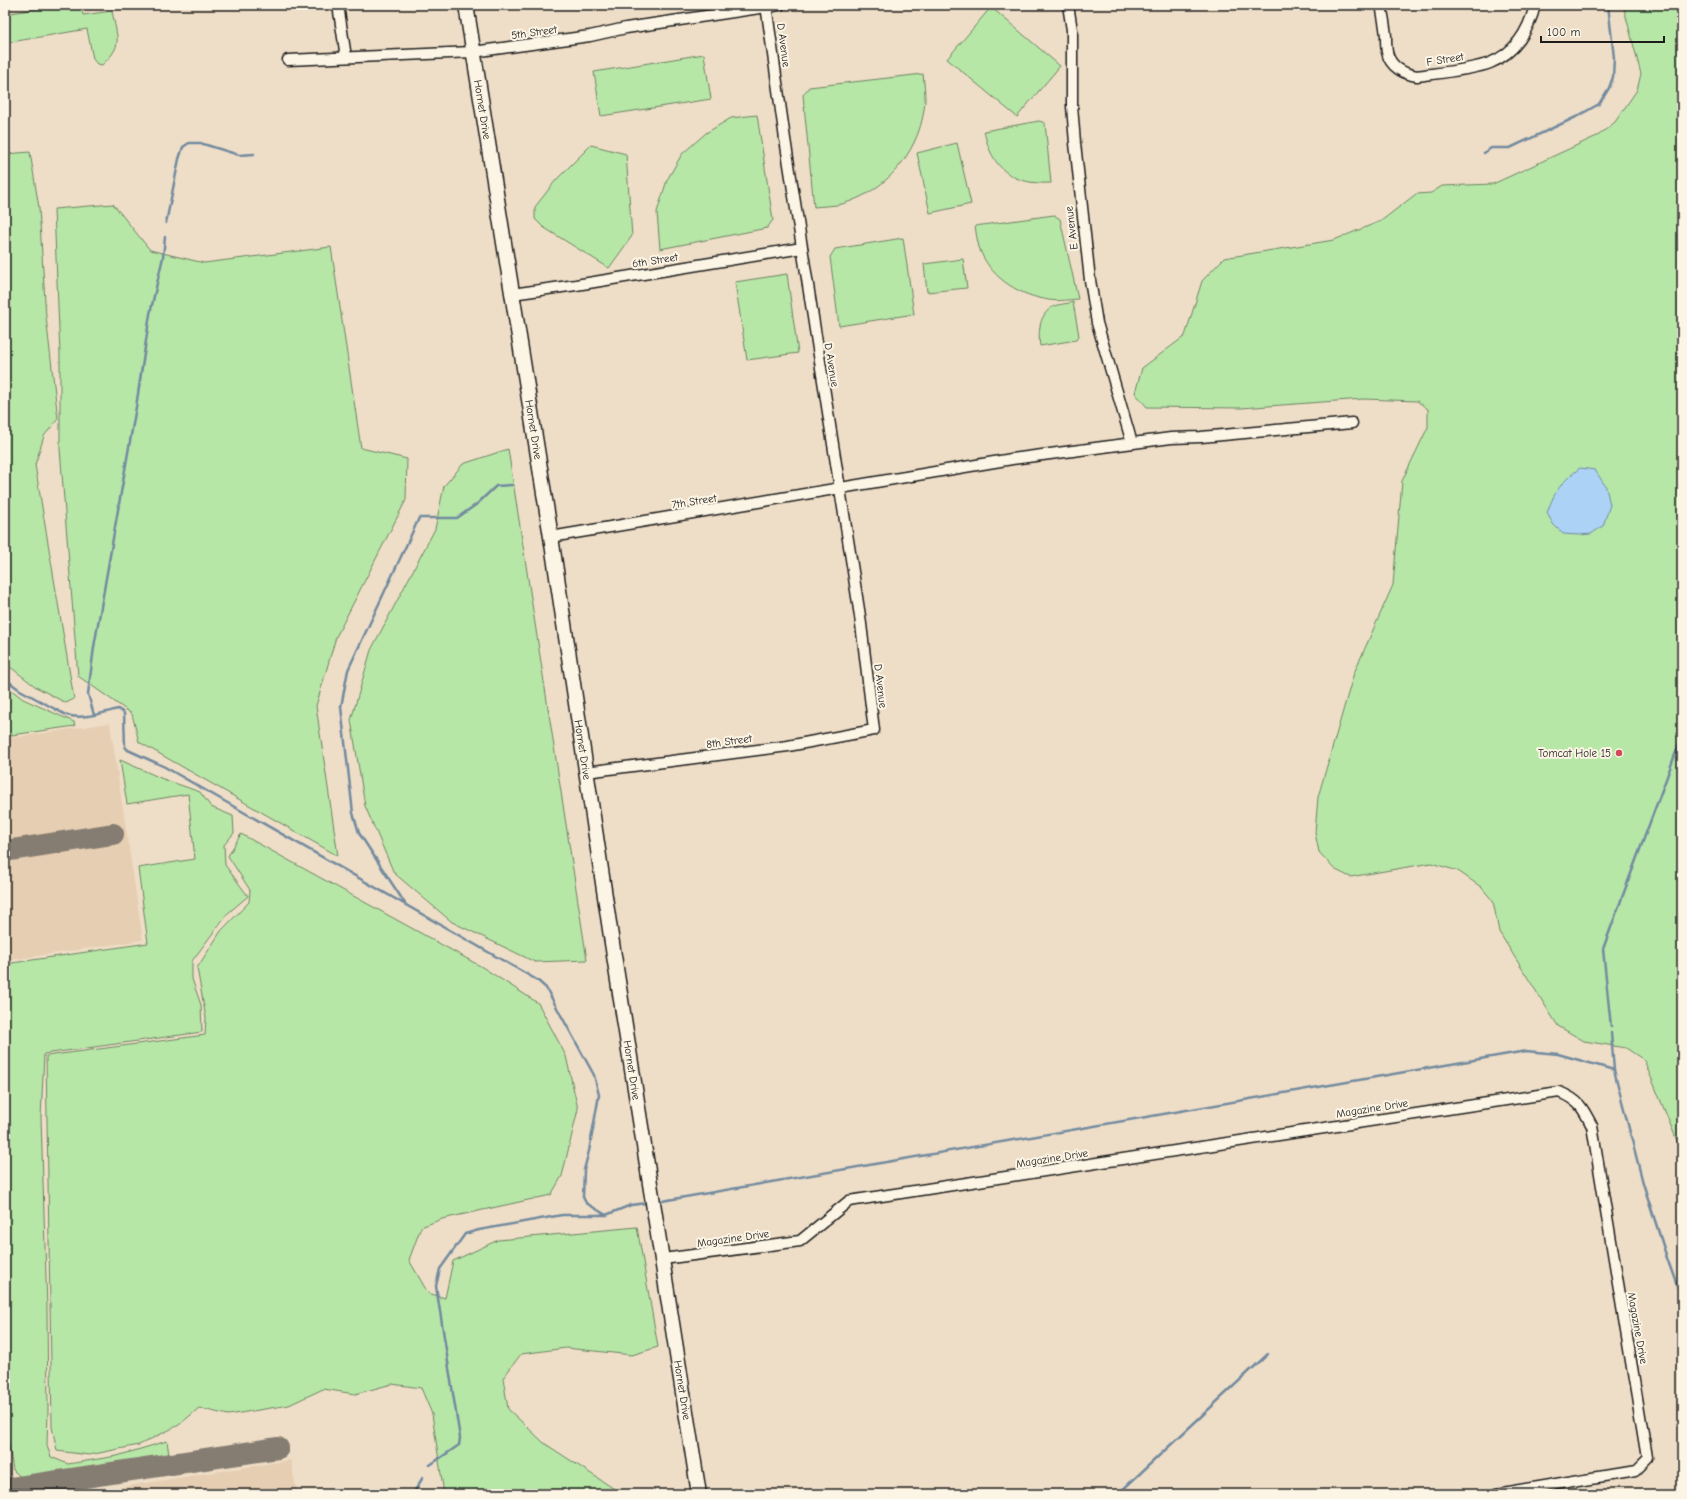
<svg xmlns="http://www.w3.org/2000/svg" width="1687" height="1499" font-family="'Comic Neue',sans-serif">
	<rect width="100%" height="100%" fill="#efdec7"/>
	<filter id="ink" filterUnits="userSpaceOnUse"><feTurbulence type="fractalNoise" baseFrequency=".025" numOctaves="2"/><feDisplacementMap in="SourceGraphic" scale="8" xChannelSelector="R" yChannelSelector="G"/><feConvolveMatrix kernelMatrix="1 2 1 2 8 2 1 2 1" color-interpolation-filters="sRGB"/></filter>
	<g filter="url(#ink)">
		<!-- built -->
		<g fill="#e6ceb2">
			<path d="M110,723L143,940L5,961V739Z"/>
			<path d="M291,1460L297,1494H95V1491Z"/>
		</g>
		<!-- green -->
		<g fill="#b7e7a7" stroke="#6a8262">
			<path d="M60,5H81L83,15L112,11C117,38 124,45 102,65L97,64L93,59L87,29L5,43V14Z"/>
			<path d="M1623,5H1682V1153L1644,1060L1626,1048L1584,1041L1558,1026L1499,932L1493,901L1481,887L1458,871L1431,863L1350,877L1334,869L1319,852L1315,833L1318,797L1354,673L1393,585L1402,481L1428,427V409L1417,401L1363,399L1241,408L1147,407L1135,393L1142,368L1185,336L1202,281L1224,258L1334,240L1381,221L1416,194L1431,193L1442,186L1493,184L1599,135L1615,122L1637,90L1641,74Z"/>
			<path d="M991,7L1060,66L1017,117L947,59Z"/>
			<path d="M704,54L711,99L601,116L594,72Z"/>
			<path d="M923,74C924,82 925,91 925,99C923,147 889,191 842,204C833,206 823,206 814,207L803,95L809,87Z"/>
			<path d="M757,115L773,220L767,228L660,249L657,212L667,180L682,154L706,133L731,118Z"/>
			<path d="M1039,121L1045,123L1051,183C1012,185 992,169 984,131Z"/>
			<path d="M957,143L971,204L930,213L917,153Z"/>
			<path d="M591,145L626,154L632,236L609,268L543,227L535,219V207L556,180Z"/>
			<path d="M30,152L39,208L46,317L58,419L44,436L35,465L74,699L66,703L36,687L5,663V154Z"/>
			<path d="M113,204L150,250L204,263L331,247L361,448L407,459L406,500L336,637L316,706L338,856L139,742L132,714L78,676L60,449V354L54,209Z"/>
			<path d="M1054,215L1060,219L1078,299C1066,300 1055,302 1044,299C1016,294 988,275 979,247C977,240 976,232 975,226Z"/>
			<path d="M903,238L914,314L839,326L830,257L835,249Z"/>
			<path d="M963,259L967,288L927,292L924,264Z"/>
			<path d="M787,274L798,353L747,360L735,282Z"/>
			<path d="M1073,302L1079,336L1076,340L1040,346C1038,331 1039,314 1054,306C1059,304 1067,304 1073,302Z"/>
			<path d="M508,449L587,960L535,962L452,922L394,873L365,806L351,720L371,650L435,529L444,486L463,464Z"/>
			<path d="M5,685L23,699L74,722L75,726L5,736Z"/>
			<path d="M120,760L163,779L200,792L211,807L233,816L234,833L224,845L225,865L248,896L227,914L192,961V979L201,1005L202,1032L44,1054L41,1118L47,1309L48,1411L47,1446L51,1457L68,1464L117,1456L167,1441L169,1455L24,1480L13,1470L5,1421V964L148,943L138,868L195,859L188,794L127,804Z"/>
			<path d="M241,834L482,967L538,1003L566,1056L578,1109L562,1176L551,1195L442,1219L421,1227L409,1260L428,1293L445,1298L453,1261L498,1240L637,1227L658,1347L632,1355L566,1348L521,1354L503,1378L508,1409L544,1443L622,1494H444L432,1414L421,1388L392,1384L355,1394L323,1389L289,1405L228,1415L199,1408L179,1425L139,1445L89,1455L57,1451L52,1427L46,1056L205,1035L206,1018L197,968L221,931L249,902L250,890L228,856Z"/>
		</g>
		<!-- water -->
		<path fill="#acd3f6" stroke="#728a9f" d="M1580,468L1595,470L1606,487L1610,505L1603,526L1591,534L1579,535L1563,534L1553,524L1547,513C1554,492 1561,482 1580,468Z"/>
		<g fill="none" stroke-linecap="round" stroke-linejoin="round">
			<!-- stream -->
			<g stroke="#728a9f" stroke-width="2.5">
				<path d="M1484,153L1491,148H1510L1576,117L1599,104L1609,88L1613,77L1614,58L1608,5"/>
				<path d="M166,223L179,159L183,147L189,143H200L239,155L254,154"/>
				<path d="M5,679L20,690L66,715C83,720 102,713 118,709L124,713L125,747L128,750L163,766L537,980L546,988L594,1075L599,1095L589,1151L584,1170L583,1197L586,1203L606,1215"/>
				<path d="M94,715L88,694L94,647L136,407L150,314L163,257L165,237"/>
				<path d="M406,905L359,833L353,813L341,707L348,670L419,518H457L477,504L496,486L512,485"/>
				<path d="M1611,1027L1603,949L1682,736"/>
				<path d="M1611,1033L1614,1070L1643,1183L1667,1258L1682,1300"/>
				<path d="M662,1201L1526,1051L1558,1054L1614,1070"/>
				<path d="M430,1465L459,1445L460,1438L436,1286L440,1269L465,1234L479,1230L562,1215H606L631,1205L647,1203"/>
				<path d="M413,1494L423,1477"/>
				<path d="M1118,1494L1268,1354"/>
			</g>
			<!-- taxiway -->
			<g stroke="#867d72" stroke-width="22">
				<path d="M5,851L113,834"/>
				<path d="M5,1489L278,1448"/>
			</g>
			<!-- street casing -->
			<g stroke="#1c1c1c" stroke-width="13">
				<g id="street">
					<path d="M338,5L346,57"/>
					<path d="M1068,5L1072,30V106L1075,143L1090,280L1097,323L1132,443"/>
					<path d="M1381,5C1383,15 1385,26 1386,36C1386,42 1386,47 1387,52C1390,67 1404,74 1417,76C1438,73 1472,70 1490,63C1515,53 1529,30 1535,5"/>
					<path d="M288,60L473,52L590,36L626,28L780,5"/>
					<path d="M512,294L576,285L802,248"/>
					<path d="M551,537L1012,459L1171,438L1201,437L1352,423"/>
					<path d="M586,772L788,746L874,730L860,616L785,139L766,5"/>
					<path d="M663,1259L800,1241L849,1201L1559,1092C1579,1100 1583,1108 1592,1126L1647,1458L1634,1471L1496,1494"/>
				</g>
			</g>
			<!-- secondary casing -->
			<g stroke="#1c1c1c" stroke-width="17">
				<g id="secondary">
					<path id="s1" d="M466,5L551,537L612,943L699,1494"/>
				</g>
			</g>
			<!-- street -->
			<use href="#street" stroke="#fcf5e5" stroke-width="10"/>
			<!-- secondary -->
			<use href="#secondary" stroke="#fcf5e5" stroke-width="14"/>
		</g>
	</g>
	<!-- markers -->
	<circle fill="#d1495b" stroke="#fcf5e5" stroke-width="1.5" cx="1619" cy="753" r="4"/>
	<g text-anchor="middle" stroke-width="4" stroke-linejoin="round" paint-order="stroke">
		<!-- street labels -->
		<g font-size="11" fill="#1c1c1c" stroke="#fcf5e5">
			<text transform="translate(534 32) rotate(-8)" y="4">5th Street</text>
			<text transform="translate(784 45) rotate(82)" y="4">D Avenue</text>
			<text transform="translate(1445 59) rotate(-9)" y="4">F Street</text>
			<text dy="4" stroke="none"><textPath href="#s1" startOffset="106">Hornet Drive</textPath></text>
			<text transform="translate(1071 228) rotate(-97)" y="4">E Avenue</text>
			<text transform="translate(655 260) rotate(-9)" y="4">6th Street</text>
			<text transform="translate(832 365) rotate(81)" y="4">D Avenue</text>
			<text dy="4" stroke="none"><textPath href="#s1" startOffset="430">Hornet Drive</textPath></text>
			<text transform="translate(694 501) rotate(-9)" y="4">7th Street</text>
			<text transform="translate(881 686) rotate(83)" y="4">D Avenue</text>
			<text transform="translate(729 741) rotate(-8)" y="4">8th Street</text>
			<text dy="4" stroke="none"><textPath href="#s1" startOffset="754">Hornet Drive</textPath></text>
			<text dy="4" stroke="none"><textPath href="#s1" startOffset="1078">Hornet Drive</textPath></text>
			<text transform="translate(1372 1108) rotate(-9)" y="4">Magazine Drive</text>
			<text transform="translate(1052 1158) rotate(-9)" y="4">Magazine Drive</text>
			<text transform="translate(733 1238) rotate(-8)" y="4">Magazine Drive</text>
			<text transform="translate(1638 1328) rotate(80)" y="4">Magazine Drive</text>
			<text dy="4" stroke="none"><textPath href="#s1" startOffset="1402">Hornet Drive</textPath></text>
		</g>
		<!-- poi labels -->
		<g font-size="11" fill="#1c1c1c" stroke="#fcf5e5" text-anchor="end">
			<text x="1611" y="757">Tomcat Hole 15</text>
		</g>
	</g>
	<!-- margin -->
	<rect width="1687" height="1499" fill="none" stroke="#fcf5e5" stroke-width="20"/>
	<rect x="10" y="10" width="1667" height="1479" fill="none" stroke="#1c1c1c" stroke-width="1.5" filter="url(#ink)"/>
	<!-- scale -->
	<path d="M1541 36v6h123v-6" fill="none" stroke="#1c1c1c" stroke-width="2"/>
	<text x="1547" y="36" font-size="12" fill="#1c1c1c" stroke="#fcf5e5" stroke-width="3" paint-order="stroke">100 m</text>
</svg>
